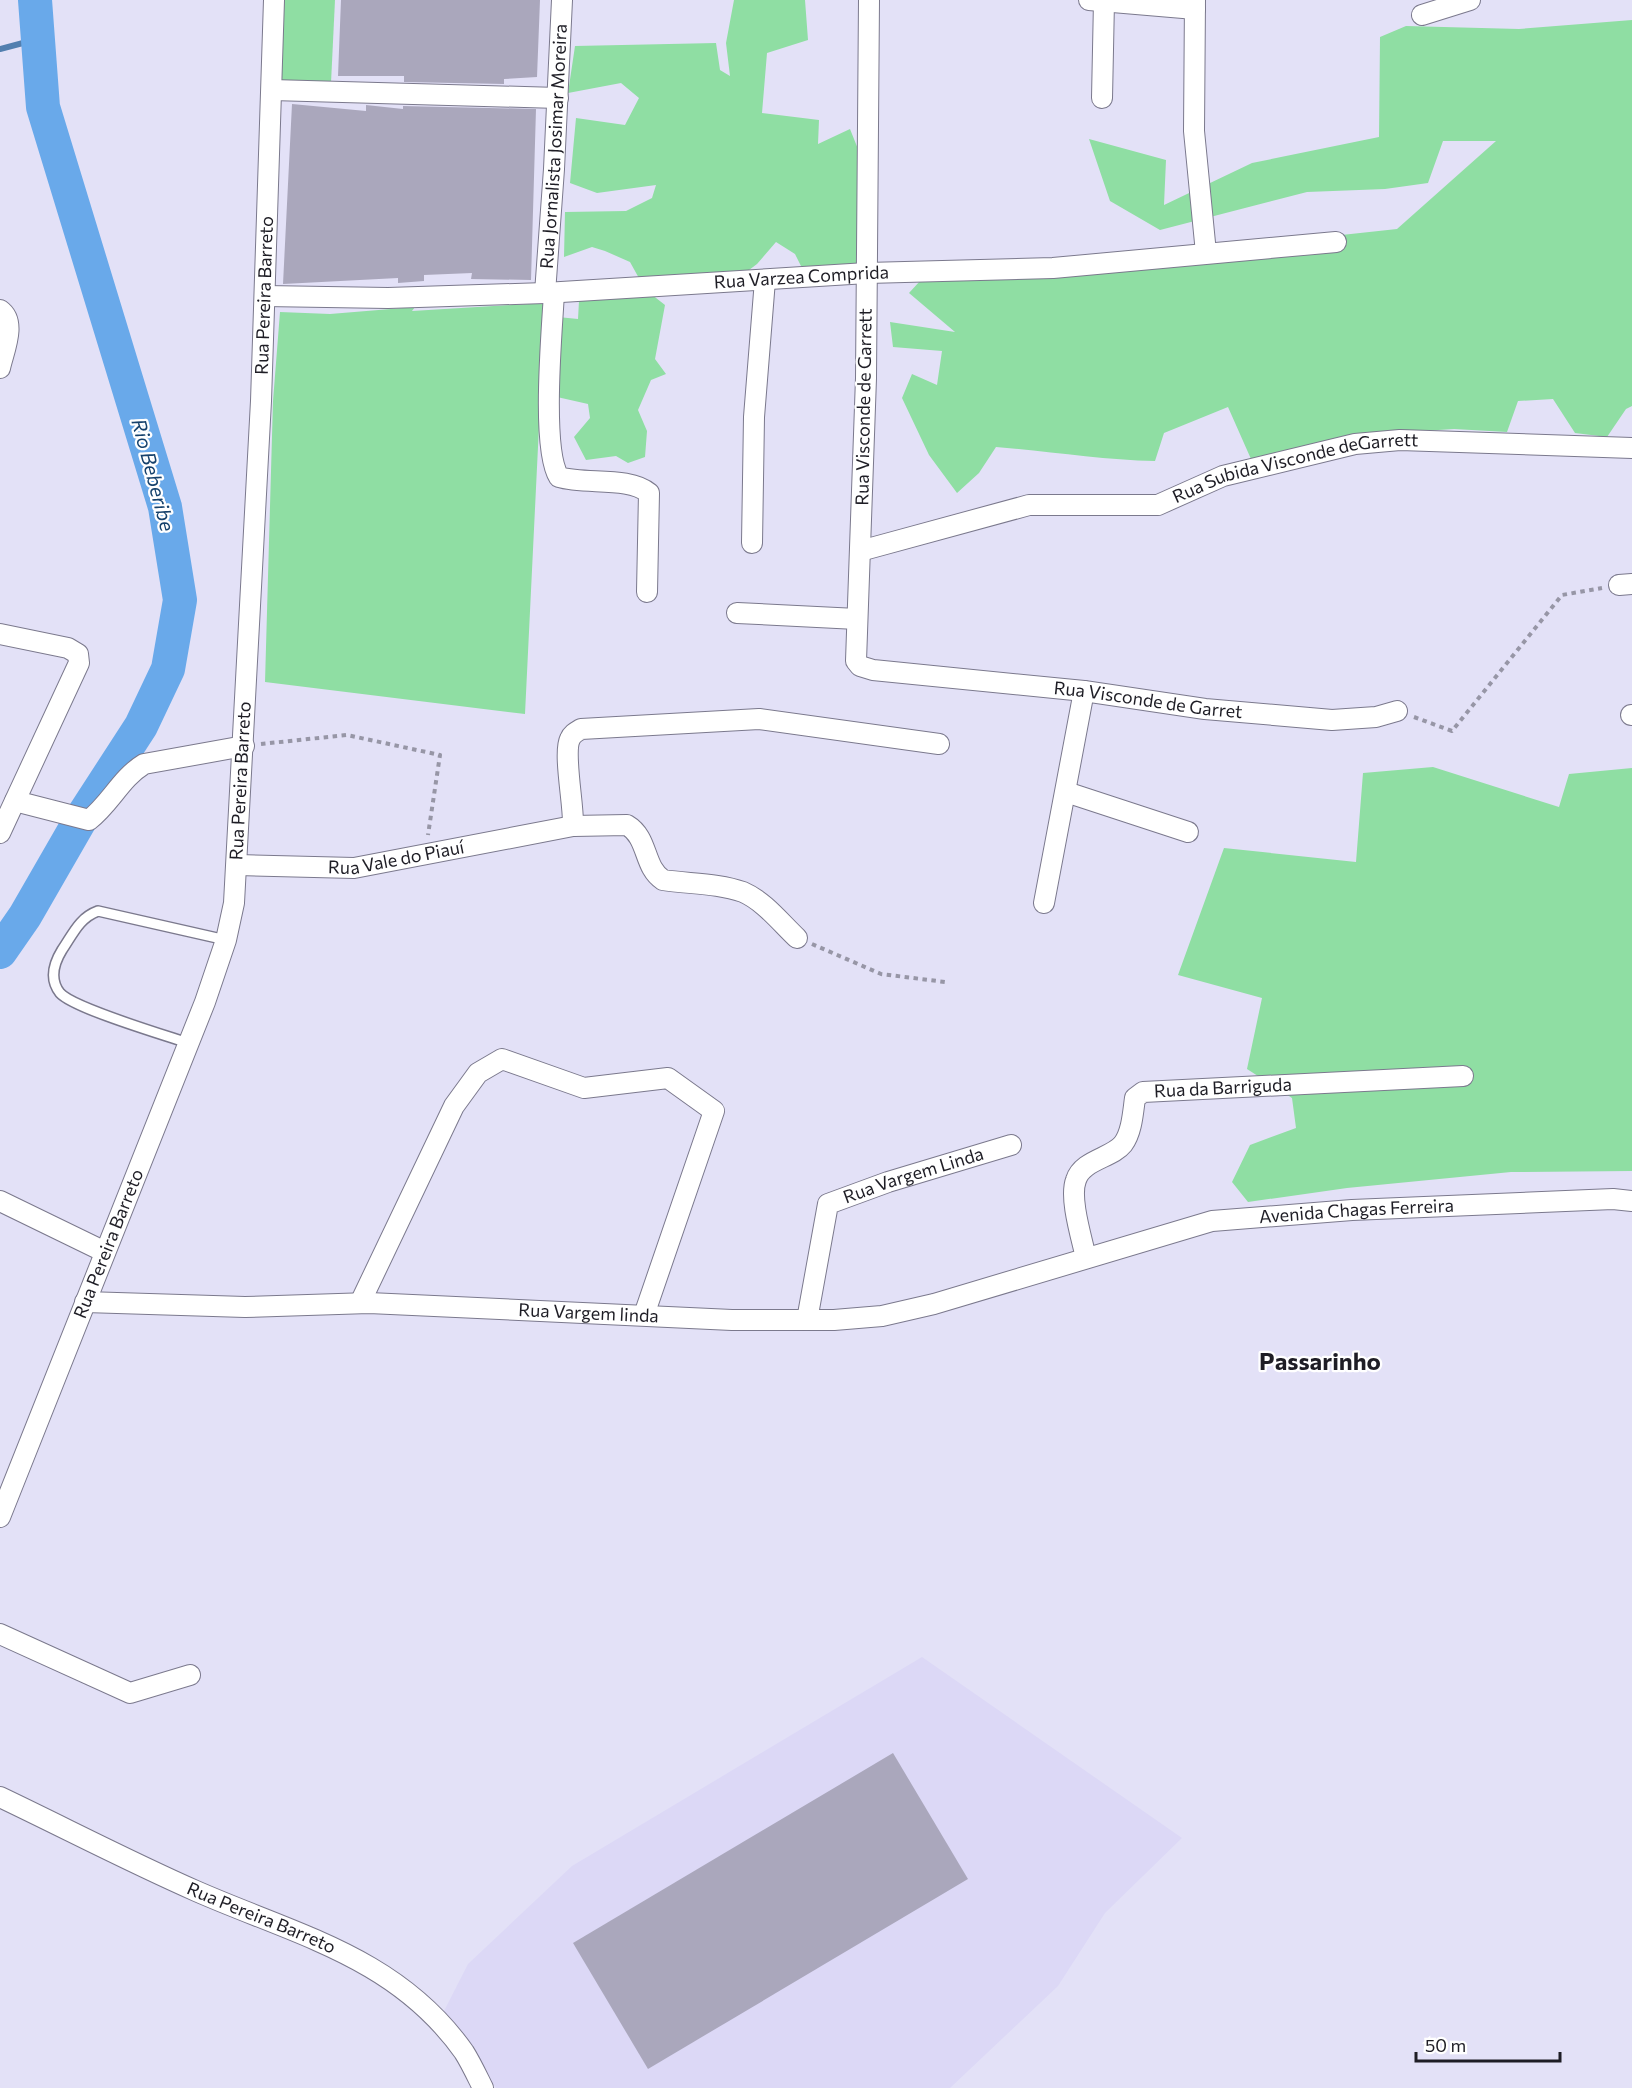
<svg xmlns="http://www.w3.org/2000/svg" width="1632" height="2088" font-family="Commissioner,sans-serif">
	<rect width="100%" height="100%" fill="#e3e1f7"/>
	<!-- built -->
	<path fill="#dcd8f6" d="M922,1657L1182,1838L1105,1913L1058,1986L950,2088H496L464,2040L442,2015L468,1964L572,1866Z"/>
	<!-- green -->
	<g fill="#8fdea3">
		<path d="M282,0H335L331,83L282,81Z"/>
		<path d="M734,0H805L808,40L767,53L762,113L819,120L818,144L850,129L858,149L860,274L801,266L795,254L776,242L757,264L745,273L640,280L630,262L605,251L592,247L564,257L565,212L626,211L652,198L656,185L597,193L570,183L576,118L625,125L639,98L621,83L568,93L575,46L716,43L720,70L730,76L726,43Z"/>
		<path d="M1632,20V406L1626,409L1607,437L1575,433L1553,399L1518,401L1507,432L1454,429L1345,436L1251,459L1228,407L1164,433L1155,461C1102,460 1049,451 996,447L979,473L957,493L929,455L902,398L912,374L937,385L942,351L893,347L890,322L955,332L909,293L920,281L1397,229L1496,141H1443L1428,183L1385,189L1307,192L1160,230L1110,201L1089,139L1166,160L1164,205L1252,163L1379,137L1380,37L1406,26L1519,29Z"/>
		<path d="M642,287L665,305L655,359L666,374L651,380L638,410L647,431L645,457L628,463L616,456L586,460L574,437L590,418L588,404L557,397L558,317L578,319L579,301L606,290Z"/>
		<path d="M545,303L525,714L265,682L273,401L280,312L330,314L415,307L412,311Z"/>
		<path d="M1433,767L1559,807L1569,774L1632,768V1171L1511,1172L1347,1188L1248,1202L1232,1182L1250,1145L1296,1128L1292,1098L1247,1069L1262,998L1178,975L1224,848L1356,862L1363,773Z"/>
	</g>
	<g fill="none" stroke-linecap="round" stroke-linejoin="round">
		<!-- stream -->
		<path stroke="#527faf" stroke-width="6" d="M0,49L38,39"/>
		<!-- river -->
		<path stroke="#69a9ea" stroke-width="34" d="M0,952L25,916L82,817L141,726L168,669L180,600L165,507L43,107L35,0"/>
	</g>
	<!-- building -->
	<g fill="#aaa7bc">
		<path d="M341,0H540L537,77L504,79V84L404,82V76H338Z"/>
		<path d="M292,104L366,111V105L403,109V106L536,109L531,280L471,279L472,273L424,275V281L398,283V278L283,284Z"/>
		<path d="M893,1753L968,1879L648,2069L573,1943Z"/>
	</g>
	<g fill="none" stroke-linecap="round" stroke-linejoin="round">
		<!-- lane casing -->
		<g stroke="#7b798d" stroke-width="12">
			<path id="lane" d="M188,1043C164,1035 73,1008 60,993C49,979 54,963 62,950C73,934 79,918 98,911L226,940"/>
		</g>
		<!-- street casing -->
		<g stroke="#7b798d" stroke-width="22">
			<g id="street">
				<path id="s1" d="M869,0L866,378L856,661L860,666L873,670L1084,691L1205,709L1332,720L1376,717L1397,711"/>
				<path d="M1089,0L1195,9"/>
				<path d="M1195,0L1194,131L1206,253"/>
				<path d="M1422,15L1470,0"/>
				<path d="M272,90L558,98"/>
				<path d="M1102,98L1104,1"/>
				<path id="s2" d="M545,293L554,169L562,0"/>
				<path d="M554,293C552,330 541,449 559,477C585,485 629,476 649,493L647,592"/>
				<path id="s3" d="M265,296L388,298L545,293L867,273L1053,268L1336,242"/>
				<path d="M0,310C17,322 4,350 0,368"/>
				<path d="M752,543L754,417L765,280"/>
				<path id="s4" d="M860,551L1029,505H1158L1223,476L1355,444L1400,440L1632,448"/>
				<path d="M1619,585L1632,584"/>
				<path d="M737,613L857,619"/>
				<path d="M0,634L68,648L78,654L79,663L0,833"/>
				<path d="M1631,715H1632"/>
				<path d="M1066,792L1188,832"/>
				<path d="M15,801L89,820C110,804 121,778 144,764L244,746"/>
				<path d="M573,826C574,806 563,753 570,739C572,734 576,732 581,729L759,719L939,744"/>
				<path id="s5" d="M238,865L354,868L573,826L627,825C649,838 643,867 663,880C689,884 718,883 743,892C764,901 781,923 797,938"/>
				<path d="M1044,903L1084,691"/>
				<path d="M0,1201L105,1252"/>
				<path id="s6" d="M1086,1258C1082,1239 1069,1198 1076,1180C1082,1160 1112,1158 1123,1144C1132,1132 1133,1112 1135,1098L1143,1092L1463,1076"/>
				<path id="s7" d="M85,1302L245,1307L369,1303L732,1320H834L882,1316L934,1304L1212,1221L1352,1210L1613,1199L1632,1201"/>
				<path d="M360,1303L454,1106L478,1073L502,1059L584,1088L668,1078L714,1111L644,1315"/>
				<path id="s8" d="M807,1320L828,1204L888,1182L1011,1145"/>
				<path id="s9" d="M0,1517L205,1002L226,940L234,903L261,401L274,0"/>
				<path d="M0,1634L130,1693L190,1675"/>
				<path id="s10" d="M0,1797C65,1828 130,1862 196,1891C296,1935 397,1957 464,2052C471,2063 477,2076 483,2088"/>
			</g>
		</g>
		<!-- path -->
		<g stroke="#9796a6" stroke-width="4" stroke-dasharray="4.5 4.5" stroke-linecap="butt">
			<path d="M1414,717L1452,731L1562,595L1602,588"/>
			<path d="M261,744L347,735L440,755L428,835"/>
			<path d="M812,944L881,974L945,982"/>
		</g>
		<!-- lane -->
		<use href="#lane" stroke="#fff" stroke-width="9"/>
		<!-- street -->
		<use href="#street" stroke="#fff" stroke-width="20"/>
	</g>
	<g text-anchor="middle" stroke-width="4.5" stroke-linejoin="round" paint-order="stroke">
		<!-- street labels -->
		<g font-size="18" fill="#1e1d25" stroke="#fff">
			<text dy="6" stroke="none"><textPath href="#s2" startOffset="147">Rua Jornalista Josimar Moreira</textPath></text>
			<text dy="6" stroke="none"><textPath href="#s3" startOffset="537">Rua Varzea Comprida</textPath></text>
			<text dy="6" stroke="none"><textPath href="#s9" startOffset="1266">Rua Pereira Barreto</textPath></text>
			<text transform="translate(864 407) rotate(-89)" y="6">Rua Visconde de Garrett</text>
			<text dy="6" stroke="none"><textPath href="#s4" startOffset="448">Rua Subida Visconde deGarrett</textPath></text>
			<text dy="6" stroke="none"><textPath href="#s1" startOffset="958">Rua Visconde de Garret</textPath></text>
			<text dy="6" stroke="none"><textPath href="#s9" startOffset="780">Rua Pereira Barreto</textPath></text>
			<text dy="6" stroke="none"><textPath href="#s5" startOffset="159">Rua Vale do Piauí</textPath></text>
			<text dy="6" stroke="none"><textPath href="#s6" startOffset="278">Rua da Barriguda</textPath></text>
			<text dy="6" stroke="none"><textPath href="#s8" startOffset="208">Rua Vargem Linda</textPath></text>
			<text dy="6" stroke="none"><textPath href="#s7" startOffset="1286">Avenida Chagas Ferreira</textPath></text>
			<text dy="6" stroke="none"><textPath href="#s9" startOffset="294">Rua Pereira Barreto</textPath></text>
			<text dy="6" stroke="none"><textPath href="#s7" startOffset="504">Rua Vargem linda</textPath></text>
			<text dy="6" stroke="none"><textPath href="#s10" startOffset="288">Rua Pereira Barreto</textPath></text>
		</g>
		<!-- water labels -->
		<g font-size="20" font-style="italic" fill="#15416c" stroke="#fff">
			<text transform="translate(153 475) rotate(75)" y="7">Rio Beberibe</text>
		</g>
		<!-- district labels -->
		<g font-size="24" font-weight="bold" fill="#1e1d25" stroke="#fff">
			<text x="1320" y="1370">Passarinho</text>
		</g>
	</g>
	<!-- scale -->
	<path d="M1416 2052v9h144v-9" fill="none" stroke="#1e1d25" stroke-width="3"/>
	<text x="1425" y="2052" font-size="18" fill="#1e1d25" stroke="#ffffff" stroke-width="4.5" paint-order="stroke">50 m</text>
</svg>
